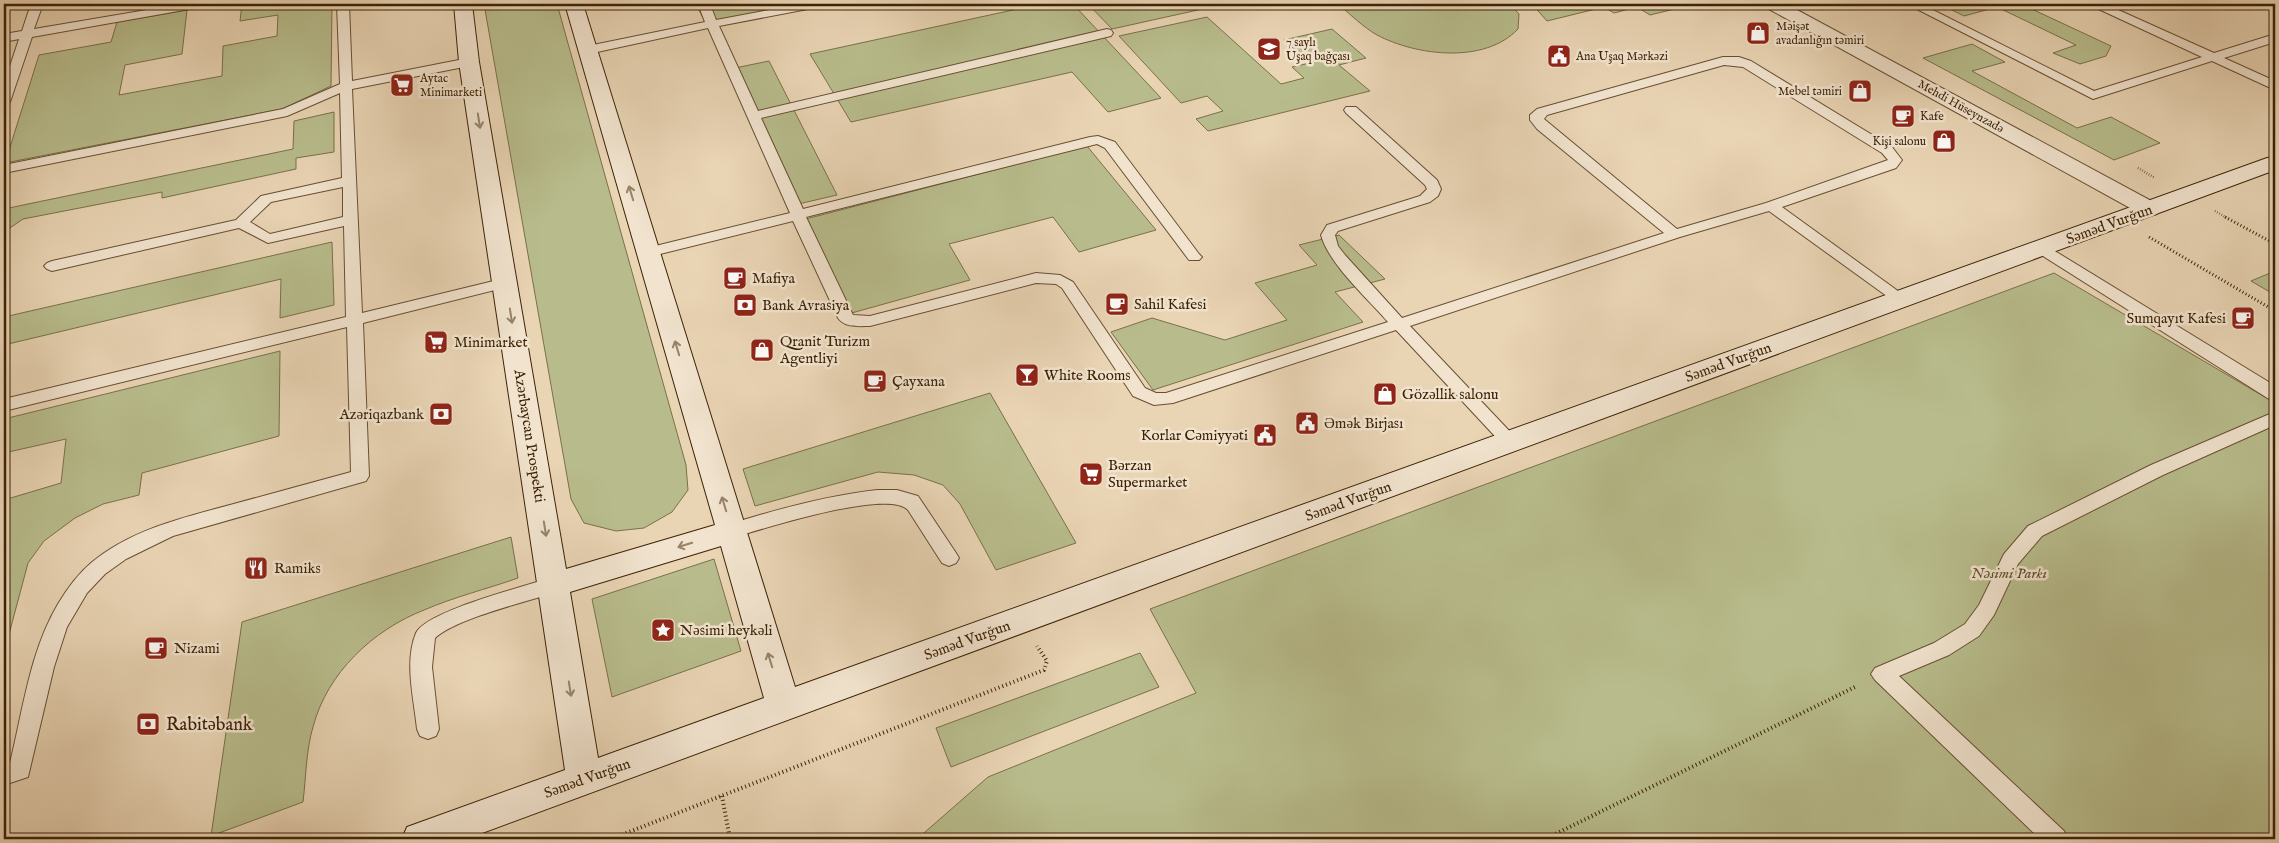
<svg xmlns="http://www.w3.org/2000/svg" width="2279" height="843" font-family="'IM FELL English',serif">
	<rect width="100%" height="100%" fill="#e9d4b4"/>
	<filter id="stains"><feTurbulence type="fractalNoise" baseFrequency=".004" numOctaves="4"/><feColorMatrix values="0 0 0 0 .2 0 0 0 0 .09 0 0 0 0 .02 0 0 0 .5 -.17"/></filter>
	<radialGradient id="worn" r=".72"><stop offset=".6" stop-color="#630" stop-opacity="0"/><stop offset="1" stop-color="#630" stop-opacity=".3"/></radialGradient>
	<!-- green -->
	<g fill="#b8bc8c" stroke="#7a7049">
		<path d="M242,4H332L331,86L282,109L5,163L39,55L111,42L117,22L187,10L182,54L125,65L119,95L222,76L223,46L277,36L278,15L240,21Z"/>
		<path d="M484,4H557L686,465L688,490L672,512L644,528L616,531L584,523L571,499Z"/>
		<path d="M696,4H806L706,24Z"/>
		<path d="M1019,4H1073L1161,98L1108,112L1072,72L851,122L810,54L1022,8Z"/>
		<path d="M1088,4H1225L1112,29Z"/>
		<path d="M1338,4H1510L1519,14L1518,29C1485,64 1417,56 1377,35C1363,27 1350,14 1338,4Z"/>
		<path d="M1532,4H1695L1650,15L1637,7L1614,13L1604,7L1547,21Z"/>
		<path d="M1940,4H2021L2111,46L2106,56L2080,64L2053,53L2076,45L1997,7L1964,16Z"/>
		<path d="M1207,17L1281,84L1304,78L1292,67L1310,63L1284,40L1332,29L1366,58L1339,65L1370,91L1208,131L1196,119L1223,111L1207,96L1181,103L1119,36Z"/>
		<path d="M1972,44L2005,62L1972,71L2077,128L2111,117L2160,143L2114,160L1923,58Z"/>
		<path d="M769,61L837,195L794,205L730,69Z"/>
		<path d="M334,112V152L296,158V169L162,198V192L23,219L4,232V209L293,149L294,121Z"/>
		<path d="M1087,146L1156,230L1079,252L1053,217L949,244L970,280L841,316L798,221Z"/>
		<path d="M1339,235L1385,279L1335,292L1363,322L1153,390L1111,332L1152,318L1225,340L1287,320L1255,283L1317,265L1299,245Z"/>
		<path d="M332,242L334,305L280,318L281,279L4,345V317Z"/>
		<path d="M2275,271V295L2251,281Z"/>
		<path d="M2054,273L2275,403V839H917L988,777L1196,693L1150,609Z"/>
		<path d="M280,351L279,436L142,473L139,495L103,504L75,518L44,541L28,563L4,653V500L61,483L66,439L4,453V419Z"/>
		<path d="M990,393L1076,543L996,570L960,504L943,485L914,475L878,472L755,506L743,469Z"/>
		<path d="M511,537L518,578C487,589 454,597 424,610C373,630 327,673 313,727C306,750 306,778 303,802L211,836L242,622Z"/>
		<path d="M714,559L741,651L612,697L592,599Z"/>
		<path d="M1140,653L1159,687L951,767L936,728Z"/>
	</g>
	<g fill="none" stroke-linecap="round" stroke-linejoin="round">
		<!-- service casing -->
		<g stroke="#684f32" stroke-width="2">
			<g id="service">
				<path d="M31,4H43L34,29L182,4H207L201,7L32,37L10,102L4,106V84L19,39L4,42V34L22,31Z"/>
				<path d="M337,4H349L352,81L469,58L475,62L469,66L352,89L362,313L506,278L511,280L514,283L511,286L363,323L369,476L366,481L173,536L126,559L105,574L87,593L67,627L54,667L28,777L4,785V765L10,763C23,710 30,651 58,604C67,589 78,574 91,563C130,530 182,518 230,505C270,494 311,483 351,472L347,327L4,411V399L346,317L344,226L268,243L239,228L52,271L47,269L44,266L47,263L52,261L236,220L261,196L342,178L340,93L287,116L4,173V165L283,109L340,84ZM343,187V217L270,234L250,222L271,202Z"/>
				<path d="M698,4H710L716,20L801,4H824L818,7L719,26L758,111L1107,29L1111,30L1113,33L1111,36L761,118L803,209L1090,137L1098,136L1115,142L1199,254L1202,257L1199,260H1189L1105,148L1097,144L806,217L853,315L870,316L1036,273L1060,275L1073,282L1145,388L1156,393H1166L1388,322C1369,300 1328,263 1321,235L1327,225L1420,196L1427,189L1425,185L1346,113L1344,110L1346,107H1356L1437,180L1441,189L1438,196L1430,202L1338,231L1335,235L1338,246L1345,255L1402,318L1664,233L1537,129L1530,120V115L1537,109L1723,57H1739L1751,61L1892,147L1902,160L1896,168L1782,207L1909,299L1907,302H1895L1769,211L1680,237L1410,326L1516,438L1519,442L1516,446L1510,448L1504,446L1396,330L1173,403L1154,405L1133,396L1062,288L1056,284L1036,283L870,326C859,326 845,328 838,318L793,221L648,257L643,255L640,252L643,249L790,213L708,28L588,54L582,50L588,46L705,22ZM1724,65L1743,67L1882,153L1888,160L1766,203L1677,229L1544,119L1547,115Z"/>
				<path d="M1907,4H1921L2094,91L2202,57L2092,6L2090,4H2105L2214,53L2275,34V42L2224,58L2275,81V90L2212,61L2093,99Z"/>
				<path d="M2040,243L2045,245L2272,384L2275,386V401L2269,399L2035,251L2032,248L2035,245Z"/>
				<path d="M2272,413L2275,414V425L2163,475L2042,536L2018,564L1994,615L1979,636L1949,655L1899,676L2064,831L2068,839H2040L1875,680L1871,674L1875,668L1934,643L1965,624L1979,605L2004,554L2028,526L2151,465Z"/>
				<path d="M877,490H897L918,496L956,553L959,558L956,563L949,566L942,563L908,510C888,488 760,530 731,538L724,536L721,531L724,526C774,510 825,496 877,490Z"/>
				<path d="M553,577L560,579L563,585L560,591C529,601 457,618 435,638L432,667L439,729L436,736L428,739L420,736L417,729C414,699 404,662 416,633C426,611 527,586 553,577Z"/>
			</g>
		</g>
		<!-- minor casing -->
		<g stroke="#684f32" stroke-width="2">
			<path id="minor" d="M1764,4H1786L2157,204L2160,209L2157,214L2149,216L2141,214L1767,8Z"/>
		</g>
		<!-- secondary casing -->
		<g stroke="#3d2306" stroke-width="2">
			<path id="secondary" d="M454,4H472L479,62L566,569L715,525L565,4H583L795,687L2267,158L2275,157V170L466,839H402L407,827L565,770L459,62ZM721,546L764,698L598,758L570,592Z"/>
		</g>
		<!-- path-far2 -->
		<g stroke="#3d2306" stroke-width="2.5" stroke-dasharray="0.5 2" stroke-linecap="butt">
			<path d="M2138,168L2155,178"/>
			<path d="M2215,211L2227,218"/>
		</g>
		<!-- path-far1 -->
		<g stroke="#3d2306" stroke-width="3" stroke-dasharray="1 2.5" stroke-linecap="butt">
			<path d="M2225,217L2275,244"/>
			<path d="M2149,237L2275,311"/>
		</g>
		<!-- path -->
		<g stroke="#3d2306" stroke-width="4" stroke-dasharray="1 3" stroke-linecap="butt">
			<path d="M722,796L730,839"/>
			<path d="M611,839L1044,670L1047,661L1037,646"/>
			<path d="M1545,839L1857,686"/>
		</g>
		<!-- service -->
		<use href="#service" fill="#f1e3ce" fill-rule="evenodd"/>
		<!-- minor -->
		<use href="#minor" fill="#f1e3ce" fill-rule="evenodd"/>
		<!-- secondary -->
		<use href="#secondary" fill="#f1e3ce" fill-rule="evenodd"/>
	</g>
	<!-- one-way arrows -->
	<defs><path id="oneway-shaft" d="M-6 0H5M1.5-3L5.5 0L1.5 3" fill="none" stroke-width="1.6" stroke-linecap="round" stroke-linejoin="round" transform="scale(1.25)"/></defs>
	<g stroke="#97836a">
		<use href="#oneway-shaft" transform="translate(479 121) rotate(81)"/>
		<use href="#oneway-shaft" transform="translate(631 193) rotate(-107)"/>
		<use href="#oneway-shaft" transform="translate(511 316) rotate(81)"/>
		<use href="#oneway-shaft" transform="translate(677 348) rotate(-107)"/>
		<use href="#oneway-shaft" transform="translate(724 504) rotate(-107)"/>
		<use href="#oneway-shaft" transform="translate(545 529) rotate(81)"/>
		<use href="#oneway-shaft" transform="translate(685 545) rotate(163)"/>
		<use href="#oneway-shaft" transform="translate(770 660) rotate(-107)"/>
		<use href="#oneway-shaft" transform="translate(570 689) rotate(81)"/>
	</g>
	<!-- icons -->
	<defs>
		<g id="shop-square" transform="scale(1.25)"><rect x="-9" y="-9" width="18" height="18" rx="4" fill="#8f2418" stroke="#f1e3ce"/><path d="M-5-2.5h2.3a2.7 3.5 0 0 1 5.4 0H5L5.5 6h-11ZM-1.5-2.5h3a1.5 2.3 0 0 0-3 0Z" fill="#fff"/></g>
		<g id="school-square" transform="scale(1.25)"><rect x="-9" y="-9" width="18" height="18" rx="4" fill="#8f2418" stroke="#f1e3ce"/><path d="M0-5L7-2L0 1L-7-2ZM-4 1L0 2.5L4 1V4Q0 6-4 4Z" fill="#fff"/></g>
		<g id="civic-square" transform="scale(1.25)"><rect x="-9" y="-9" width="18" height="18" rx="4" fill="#8f2418" stroke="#f1e3ce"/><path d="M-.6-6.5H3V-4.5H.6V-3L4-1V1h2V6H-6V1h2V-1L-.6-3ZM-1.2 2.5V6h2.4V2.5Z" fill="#fff"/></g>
		<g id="supermarket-square" transform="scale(1.25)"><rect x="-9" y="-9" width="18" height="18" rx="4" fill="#8f2418" stroke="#f1e3ce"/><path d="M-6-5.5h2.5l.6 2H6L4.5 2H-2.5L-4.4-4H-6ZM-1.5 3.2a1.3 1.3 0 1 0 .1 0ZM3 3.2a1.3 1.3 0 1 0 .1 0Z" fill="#fff"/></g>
		<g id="cafe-square" transform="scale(1.25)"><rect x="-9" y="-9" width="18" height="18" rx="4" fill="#8f2418" stroke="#f1e3ce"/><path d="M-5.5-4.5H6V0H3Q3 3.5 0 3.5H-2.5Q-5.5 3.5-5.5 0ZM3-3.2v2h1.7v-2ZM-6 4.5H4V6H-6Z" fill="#fff"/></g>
		<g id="bank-square" transform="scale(1.25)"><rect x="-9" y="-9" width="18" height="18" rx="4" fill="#8f2418" stroke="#f1e3ce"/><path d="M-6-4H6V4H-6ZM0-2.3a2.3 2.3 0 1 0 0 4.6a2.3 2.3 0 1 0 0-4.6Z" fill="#fff"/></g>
		<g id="bar-square" transform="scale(1.25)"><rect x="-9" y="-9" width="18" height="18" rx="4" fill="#8f2418" stroke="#f1e3ce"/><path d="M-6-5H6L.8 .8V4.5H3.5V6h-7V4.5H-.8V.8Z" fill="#fff"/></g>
		<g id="restaurant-square" transform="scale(1.25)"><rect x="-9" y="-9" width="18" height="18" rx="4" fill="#8f2418" stroke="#f1e3ce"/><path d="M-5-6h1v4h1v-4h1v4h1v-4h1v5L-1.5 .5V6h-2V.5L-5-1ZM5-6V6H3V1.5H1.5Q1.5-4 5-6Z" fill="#fff"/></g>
		<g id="sight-square" transform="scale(1.25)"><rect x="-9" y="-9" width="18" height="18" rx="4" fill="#8f2418" stroke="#f1e3ce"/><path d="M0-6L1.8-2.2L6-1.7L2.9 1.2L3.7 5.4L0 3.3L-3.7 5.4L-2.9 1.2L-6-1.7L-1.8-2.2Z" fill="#fff"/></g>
	</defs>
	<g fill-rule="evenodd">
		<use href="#shop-square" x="1758" y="33"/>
		<use href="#school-square" x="1269" y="49"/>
		<use href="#civic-square" x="1559" y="56"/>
		<use href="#supermarket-square" x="402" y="85"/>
		<use href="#shop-square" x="1860" y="91"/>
		<use href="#cafe-square" x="1903" y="116"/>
		<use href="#shop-square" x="1944" y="141"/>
		<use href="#cafe-square" x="735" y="278"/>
		<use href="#cafe-square" x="1117" y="304"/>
		<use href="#bank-square" x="745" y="305"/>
		<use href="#cafe-square" x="2243" y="318"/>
		<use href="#supermarket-square" x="436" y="342"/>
		<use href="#shop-square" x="762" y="350"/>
		<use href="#bar-square" x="1027" y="375"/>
		<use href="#cafe-square" x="875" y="381"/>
		<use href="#shop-square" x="1385" y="394"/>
		<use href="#bank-square" x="441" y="414"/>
		<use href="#civic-square" x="1307" y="423"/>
		<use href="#civic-square" x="1265" y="435"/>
		<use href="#supermarket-square" x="1091" y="474"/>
		<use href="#restaurant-square" x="256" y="568"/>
		<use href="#sight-square" x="663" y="630"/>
		<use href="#cafe-square" x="156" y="648"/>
		<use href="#bank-square" x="148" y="724"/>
	</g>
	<g text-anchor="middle" stroke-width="5" stroke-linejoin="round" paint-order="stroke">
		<!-- far-poi labels -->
		<g font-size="12" fill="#3d2306" stroke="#f1e3ce" text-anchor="start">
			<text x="1776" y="30">Məişət<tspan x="1776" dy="14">avadanlığın təmiri</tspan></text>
			<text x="1286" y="46">7 saylı<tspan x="1286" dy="14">Uşaq bağçası</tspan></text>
			<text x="1576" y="60">Ana Uşaq Mərkəzi</text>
			<text x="420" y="82">Aytac<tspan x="420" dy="14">Minimarketi</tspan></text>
			<text x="1842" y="95" text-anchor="end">Mebel təmiri</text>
			<text x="1920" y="120">Kafe</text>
			<text x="1926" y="145" text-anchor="end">Kişi salonu</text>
		</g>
		<!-- far-street labels -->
		<g font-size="12" fill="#3d2306" stroke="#f1e3ce">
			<text transform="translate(1961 106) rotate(29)" y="4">Mehdi Hüseynzadə</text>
		</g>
		<!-- street labels -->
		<g font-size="15" fill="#3d2306" stroke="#f1e3ce">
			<text transform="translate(2109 224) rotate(-20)" y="5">Səməd Vurğun</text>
			<text transform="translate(1728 362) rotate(-20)" y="5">Səməd Vurğun</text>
			<text transform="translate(530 436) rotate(81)" y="5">Azərbaycan Prospekti</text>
			<text transform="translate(1348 501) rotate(-20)" y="5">Səməd Vurğun</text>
			<text transform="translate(967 640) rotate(-20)" y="5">Səməd Vurğun</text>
			<text transform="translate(587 778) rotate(-20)" y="5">Səməd Vurğun</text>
		</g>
		<!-- poi labels -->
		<g font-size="15" fill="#3d2306" stroke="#f1e3ce" text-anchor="start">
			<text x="752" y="283">Mafiya</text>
			<text x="1134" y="309">Sahil Kafesi</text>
			<text x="762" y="310">Bank Avrasiya</text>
			<text x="2226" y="323" text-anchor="end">Sumqayıt Kafesi</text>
			<text x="780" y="346">Qranit Turizm<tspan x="780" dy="17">Agentliyi</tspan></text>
			<text x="454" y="347">Minimarket</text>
			<text x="1044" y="380">White Rooms</text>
			<text x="892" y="386">Çayxana</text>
			<text x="1402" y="399">Gözəllik salonu</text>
			<text x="424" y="419" text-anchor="end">Azəriqazbank</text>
			<text x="1324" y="428">Əmək Birjası</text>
			<text x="1248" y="440" text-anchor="end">Korlar Cəmiyyəti</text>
			<text x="1108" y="470">Bərzan<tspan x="1108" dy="17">Supermarket</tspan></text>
			<text x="274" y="573">Ramiks</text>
			<text x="680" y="635">Nəsimi heykəli</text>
			<text x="174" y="653">Nizami</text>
		</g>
		<!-- park labels -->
		<g font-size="15" font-style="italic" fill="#5c4928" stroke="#f1e3ce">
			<text x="2009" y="578">Nəsimi Parkı</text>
		</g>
		<!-- near-poi labels -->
		<g font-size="18" fill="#3d2306" stroke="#f1e3ce" text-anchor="start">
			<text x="166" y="730">Rabitəbank</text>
		</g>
	</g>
	<!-- margin -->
	<rect width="2279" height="843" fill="none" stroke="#e9d4b4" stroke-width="20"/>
	<rect x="5" y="5" width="2269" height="833" fill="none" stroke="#3d2306" stroke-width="2.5"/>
	<rect x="10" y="10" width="2259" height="823" fill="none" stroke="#3d2306"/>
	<rect width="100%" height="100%" filter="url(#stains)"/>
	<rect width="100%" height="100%" fill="url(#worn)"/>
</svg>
